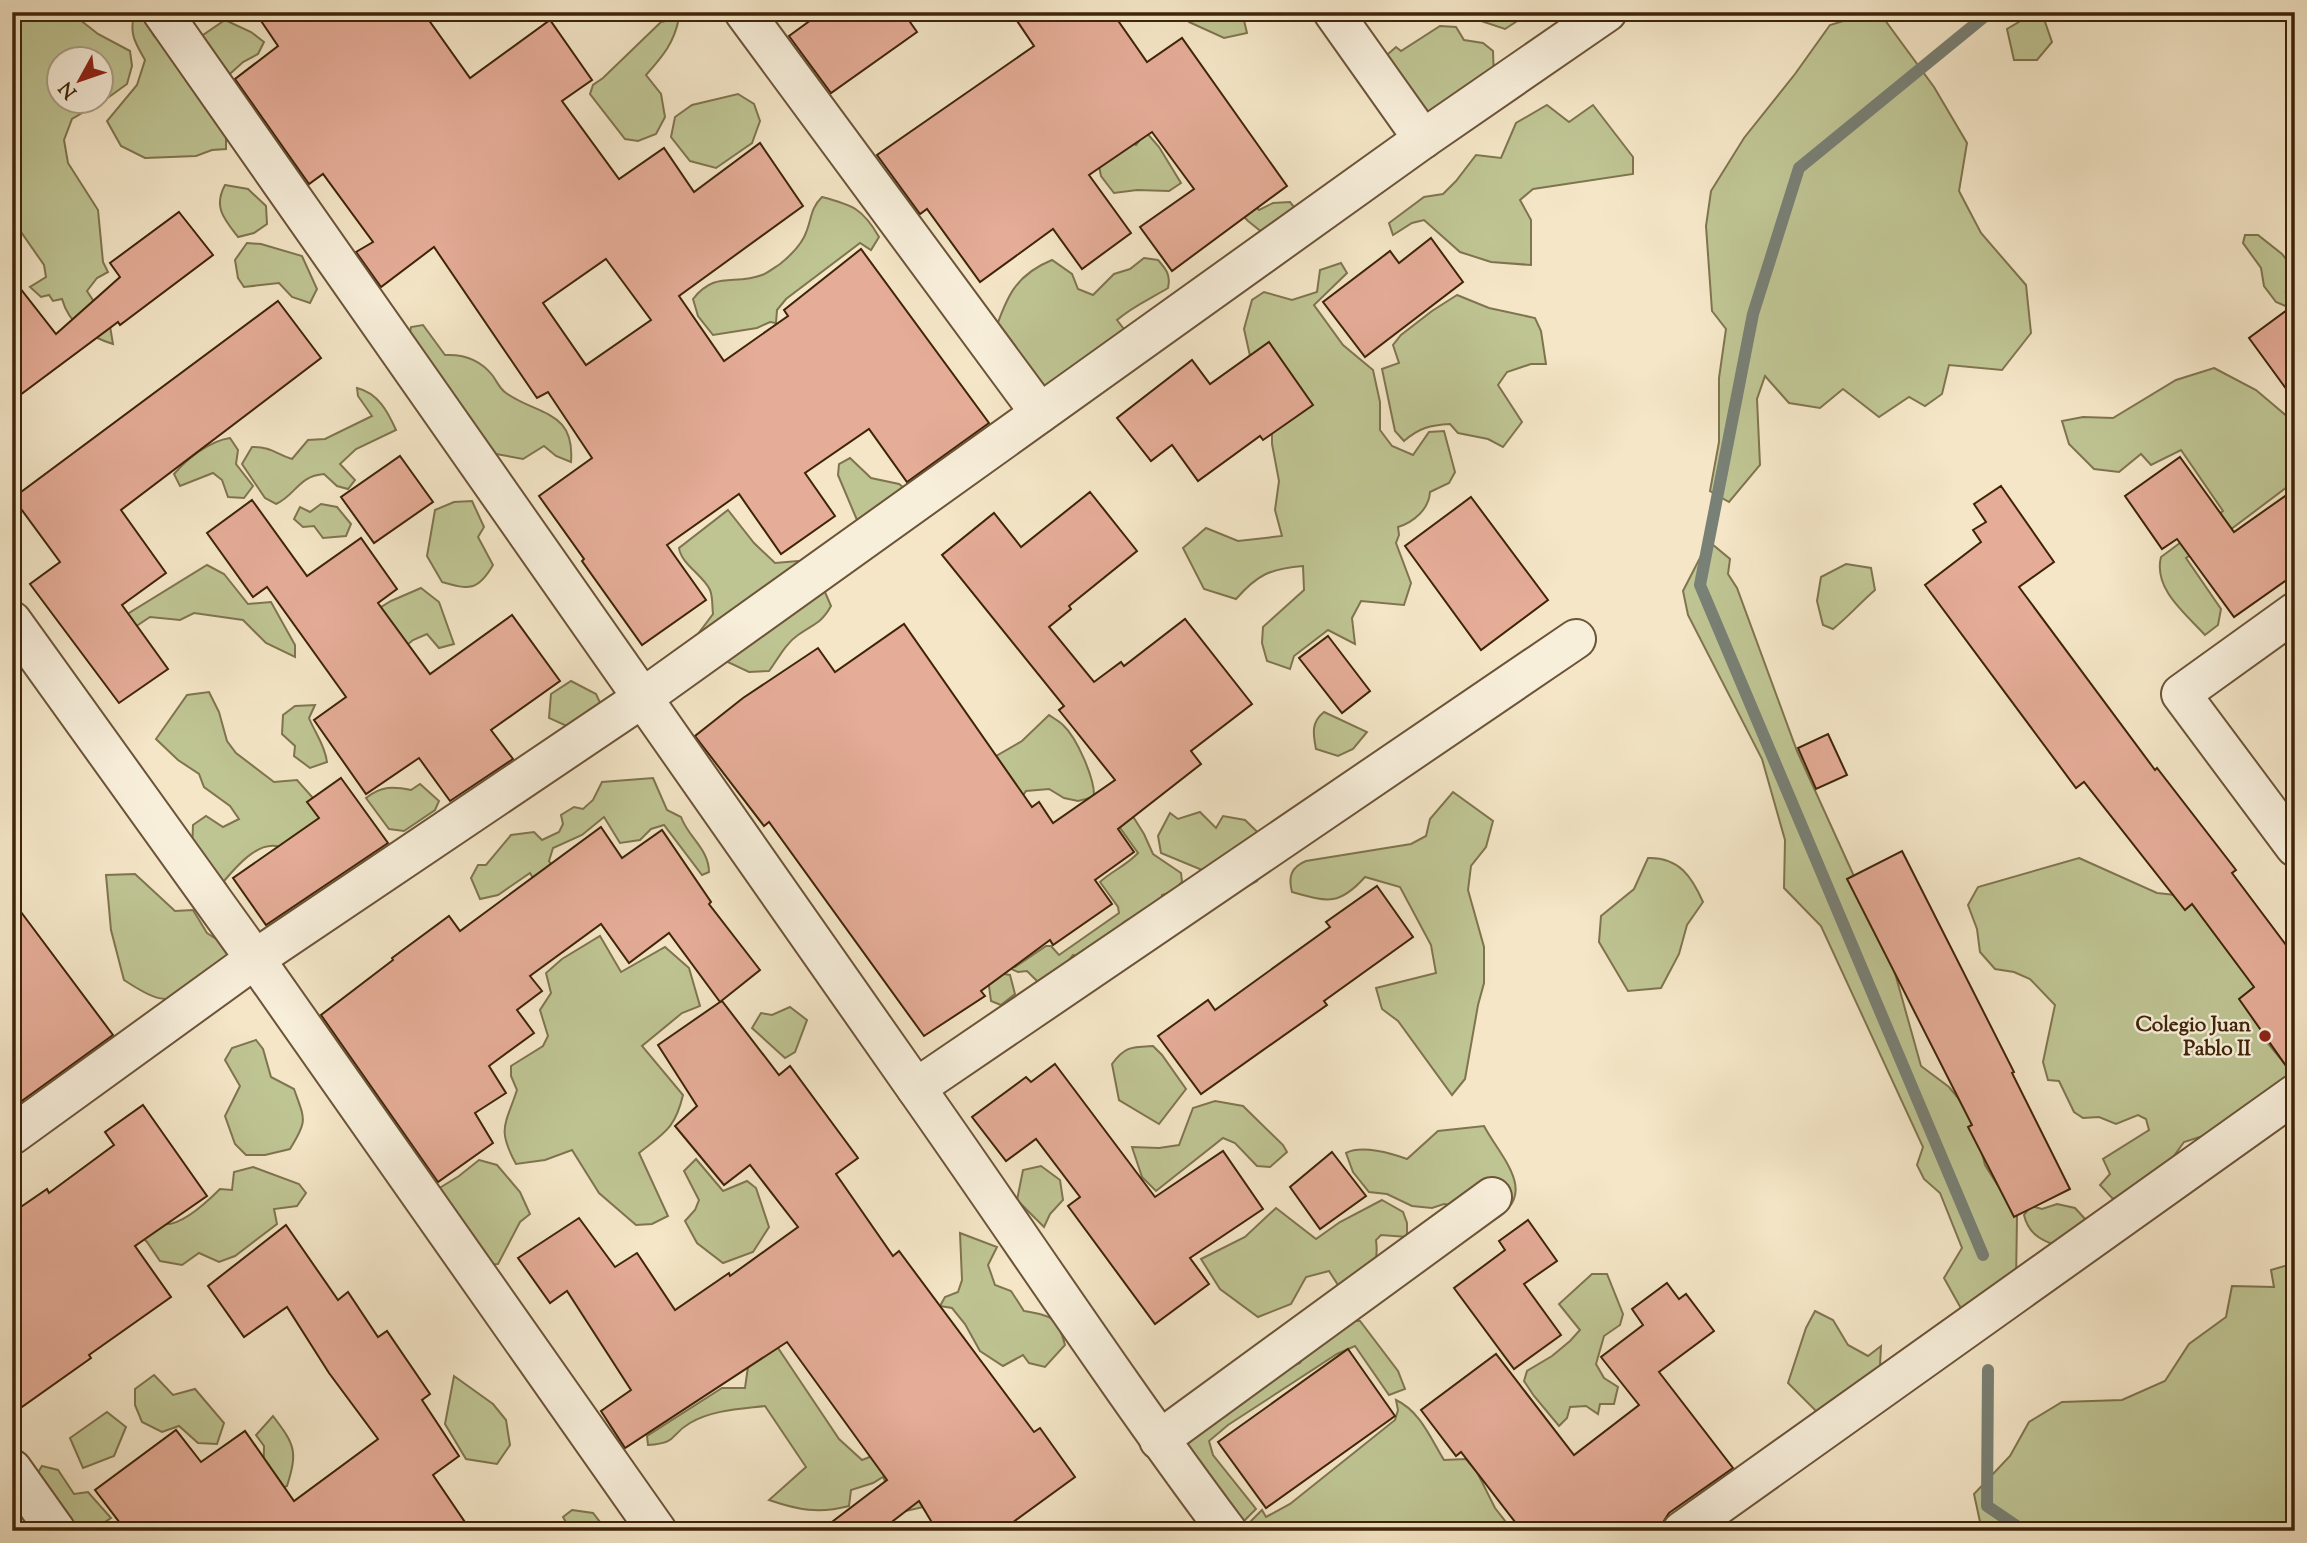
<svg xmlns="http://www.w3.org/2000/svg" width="2307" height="1543" font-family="'Sorts Mill Goudy',serif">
	<rect width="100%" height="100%" fill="#f4e6c7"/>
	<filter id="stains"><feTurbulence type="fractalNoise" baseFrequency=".00286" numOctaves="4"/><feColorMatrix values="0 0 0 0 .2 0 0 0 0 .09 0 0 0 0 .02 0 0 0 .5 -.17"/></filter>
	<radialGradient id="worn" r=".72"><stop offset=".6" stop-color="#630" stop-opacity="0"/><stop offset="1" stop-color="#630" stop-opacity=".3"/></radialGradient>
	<!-- green -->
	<g fill="#bfc493" stroke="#7f744e" stroke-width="2" fill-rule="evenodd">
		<path d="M12,12H70L98,34L130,51L132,66L127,84L109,97L72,119L64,140L68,163L98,210L103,262L108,272L97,278L87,291L110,326L113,344C88,336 69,324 62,299L53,301L49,295L41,297L30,287L46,277L44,265L12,219ZM60,60H102V102H60Z"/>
		<path d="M1187,12H1242L1247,33L1224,38L1189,22Z"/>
		<path d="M1474,12H1531L1505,29L1475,19Z"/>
		<path d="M1873,12H1879L1934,87L1967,143L1959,191L1981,233L2026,285L2031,333L2002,370L1949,365L1942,394L1925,406L1909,397L1879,417L1843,389L1820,408L1789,403L1765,376L1757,399L1760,465L1729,502L1710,491L1719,442V378L1726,329L1712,311L1706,226L1711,191L1744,138L1795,74L1830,25Z"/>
		<path d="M134,16H141L155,37L170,48L226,124V149L212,150L196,156L145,158L121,146L107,121L137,85L145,60C136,44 129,34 134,16Z"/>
		<path d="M679,18C674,43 663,56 646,75L661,94L665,117L656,134L638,141L625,139L590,94L593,85L603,78L661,22Z"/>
		<path d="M2024,19H2044L2052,42L2037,60H2014L2007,29Z"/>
		<path d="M225,20L251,32L264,42L258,54L243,62L221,82L200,37Z"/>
		<path d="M1440,26L1456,27L1464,40L1483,43L1493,51L1494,78L1433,122L1380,61L1396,47L1401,51Z"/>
		<path d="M738,94L754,104L760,121L752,143L716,168L690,161L671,137L675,117L692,105Z"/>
		<path d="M1547,105L1569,122L1593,105L1633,157V174L1533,189L1520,200L1531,220V265L1491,262L1460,252L1424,220L1412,223L1393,235L1389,223L1424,197L1443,194L1456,181L1476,155L1501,158L1516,123Z"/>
		<path d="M1146,132L1159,147L1181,183L1169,191L1137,190L1114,193L1101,176L1098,161L1121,138L1136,145Z"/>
		<path d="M225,185L248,189L266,206L267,224L254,233L238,237C224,219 213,207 225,185Z"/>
		<path d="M822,197C853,205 863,209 879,237L871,250L860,243L786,299L777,310L776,323L770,322L757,328L713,335L698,316L693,299C716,270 734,286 762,275C768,273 775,267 780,264C790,256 803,243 807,230C812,216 811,208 822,197Z"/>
		<path d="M1229,201L1253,204L1259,210L1273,203L1290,202L1299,213L1268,237L1248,221Z"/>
		<path d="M2245,235H2258L2282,254L2293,268L2295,287L2286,292L2294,303L2290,308L2276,302L2264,286L2261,268L2243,243Z"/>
		<path d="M247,243L261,244L302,256L317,289L310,303L292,297L279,283L244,287L238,278L235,260Z"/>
		<path d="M1144,258L1158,260C1166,269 1171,275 1168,288C1150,299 1133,306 1117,320L1130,337L1053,400L994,334C1006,298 1015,275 1052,260L1072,274L1078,289L1093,295L1114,274L1130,269Z"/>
		<path d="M1341,263L1347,273L1314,305L1343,345L1373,370L1380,402V430L1392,446L1413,455L1429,432L1444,431L1455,472L1449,483L1430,492C1429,509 1414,522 1398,527L1399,535L1396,543L1411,583L1404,605L1361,601L1352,618L1355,644L1328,630L1294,656L1290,669L1267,661L1262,643L1263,627L1304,590L1303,566C1270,569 1258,574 1236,599L1204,589L1183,548L1206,528L1238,541L1282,536L1275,510L1279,481L1272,444V408L1250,356L1244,329L1252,300L1264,292L1292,300L1317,292L1320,270Z"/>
		<path d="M1457,295L1489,308L1535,318L1541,331L1546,364H1531L1507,372L1498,385L1522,422L1503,447L1488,439L1458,433L1450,424C1430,425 1419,428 1404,441L1395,431L1382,369L1399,363L1393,345L1401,335L1432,311Z"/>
		<path d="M423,325L445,355C464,354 480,359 493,376C497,382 500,389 506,393C539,416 575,410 571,462L556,456L544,446L523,459L491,453L406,352L411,327Z"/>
		<path d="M2214,368L2256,390L2295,423V481L2226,533L2186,558L2221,609L2218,625L2205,635C2186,614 2153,589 2161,557L2223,511L2181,450L2151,465L2141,454L2119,472L2094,469L2069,444L2062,421L2083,417L2113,418L2176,380Z"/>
		<path d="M357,388C378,393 388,412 396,430L356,449L340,464L355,480L348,489L337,486L324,474C298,476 296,495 276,504L265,498L242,464L252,447C272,447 274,453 292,459L308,440L325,439L372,416L358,396Z"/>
		<path d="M230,438L238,450L236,464L253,486L244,498L228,497L222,480L213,473L180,486L174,474C187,459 209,441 230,438Z"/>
		<path d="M850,458L871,478L899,484L913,495L875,522L857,520L838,475L839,464Z"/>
		<path d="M472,501L484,527L478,537L493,565C478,591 469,590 442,582L427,556L435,510L454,502Z"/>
		<path d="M321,504L337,507L351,524L346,536L323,538L314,526L303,527L294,519L300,507L310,512Z"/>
		<path d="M728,510L754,543L775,563L798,561L815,569L831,606C821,624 813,624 798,635C785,644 778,659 769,671L749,672L717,657L698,634L713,614C712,607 713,597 710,590C703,575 681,564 679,548Z"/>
		<path d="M1706,539L1730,559L1728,574L1737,588L1797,751L1853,874L1886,941L1921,1066L1949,1087L1973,1116L1985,1165L2017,1216L2016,1284L1967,1319L1944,1278L1962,1248L1940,1193L1924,1179L1917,1165L1923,1147L1821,926L1784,888L1785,840L1762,759L1688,615L1683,591L1702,554Z"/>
		<path d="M1846,564L1871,568L1875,590C1860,603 1848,617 1833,629L1823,625L1817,601L1821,577Z"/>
		<path d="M207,565L224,574L248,604L271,602L295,645V657L266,643L243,620L194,613L180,620L150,617L132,629L121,618Z"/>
		<path d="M421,588L439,602L454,644L439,648L427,634L413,640L395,655L360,620L391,601Z"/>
		<path d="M571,681L596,694L603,709L582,733L549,718L551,694Z"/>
		<path d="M209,692L219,712L227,741L236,753L274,782L297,780L321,807L324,824L299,852C291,850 284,846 276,846C256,843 236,867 224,881L234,898L192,851L193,825L206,816L223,827L239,819L230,806L204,787L199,774L178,760L156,739L187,695Z"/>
		<path d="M315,705L309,718C315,733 325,745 327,762L310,768L294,756L295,746L282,734L283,715L295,706Z"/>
		<path d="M1324,712L1367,732L1353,749L1338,756L1316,749C1313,734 1311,722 1324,712Z"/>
		<path d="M1049,715C1053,718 1059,721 1063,725C1077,738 1095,779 1094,797L1078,801L1064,798L1049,789L1026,791L1016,806L984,763L1022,741Z"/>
		<path d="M653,778L667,810L681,817C688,837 709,849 709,872L702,875L664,825L651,829L640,840L620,843L604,817L582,835L553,848L549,861L565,884L548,904L530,873L498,895L480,899L471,878L478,865H486L511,835L534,832L542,840L559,832L563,824L561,815L574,807L583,809L593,800L602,782Z"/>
		<path d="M420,784L439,801L435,810L404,831L389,829L366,798C381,786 393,786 411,790Z"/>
		<path d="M1453,792L1493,821L1486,847L1471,866L1468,890L1484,947V983L1478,1005L1465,1079L1452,1095L1398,1021L1382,1009L1376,988L1436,973L1431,945L1400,887L1365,877C1339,906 1328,902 1292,892C1288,877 1291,867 1306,861L1411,844L1426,836L1430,819Z"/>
		<path d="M1122,799L1144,834L1153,854L1181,873L1182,882L1172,892L1162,895V905L1138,921L1129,919L1124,922L1087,957L1073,955L1069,960L1065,972L1042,986L1027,971L1018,972L1007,967L998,944L1015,967L1046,946H1051L1059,955L1119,913L1118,907L1100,882C1112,871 1127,865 1138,853L1118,825Z"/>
		<path d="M1200,812L1216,828L1223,816L1245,820L1275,849L1265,861L1257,881L1246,887L1223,868L1202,870L1161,853L1158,836L1170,813L1178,819Z"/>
		<path d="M1648,858C1679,857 1692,877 1703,902L1687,925L1679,954L1661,988L1628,991L1599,942L1601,916L1634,889Z"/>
		<path d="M2079,858L2157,893L2176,895L2197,890L2256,965L2261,1035L2295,1076L2206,1135L2184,1142L2158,1178L2124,1202L2112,1198L2100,1185L2110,1174L2103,1159L2149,1130L2146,1119L2138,1115L2116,1124L2099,1117L2083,1118L2074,1112L2059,1081L2048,1080L2043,1062L2055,1005L2030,979L2014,972L1995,969L1980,952L1977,929L1968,905L1978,887Z"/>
		<path d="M135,874L175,911L193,910L207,933L227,946L229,960L192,999C158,1001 153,999 124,980L111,930L106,875Z"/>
		<path d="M600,936L621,972L665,947L689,968L700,1006L682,1013L642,1046L683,1095C675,1129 664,1133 639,1153L668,1216L652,1224L636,1225L599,1193L572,1150L545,1160L516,1164C497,1129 505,1126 517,1090L511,1076V1066L543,1046L548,1036L540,1010L551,993L546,973L562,959Z"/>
		<path d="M979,970L1010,975L1015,994L1001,1005L991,1001L989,986Z"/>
		<path d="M790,1007L807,1020L795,1052L785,1058L752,1028L761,1013L772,1015Z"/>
		<path d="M256,1040L263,1049L271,1077L294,1089C305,1120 308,1120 290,1149L265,1155H246L235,1144L225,1116L240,1086L225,1060L232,1048Z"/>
		<path d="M1153,1046L1162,1055L1186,1089L1159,1124L1119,1100L1112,1064C1125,1046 1132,1047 1153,1046Z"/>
		<path d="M1215,1101L1243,1106L1283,1145L1287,1152L1270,1167L1257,1166L1235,1143L1223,1138L1156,1191L1142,1177L1132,1147L1159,1148L1179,1145L1193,1108Z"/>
		<path d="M1484,1126C1501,1158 1540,1193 1494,1220L1465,1207L1444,1204L1432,1208L1412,1206L1387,1194L1369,1192L1353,1172L1346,1153C1362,1145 1391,1153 1407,1159L1438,1131Z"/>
		<path d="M696,1159L723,1191L747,1181L756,1188L769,1227L753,1252L723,1263L697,1243L685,1221L695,1210L699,1200L684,1171Z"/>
		<path d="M479,1160L497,1165L520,1192L530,1214L520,1222L498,1264L477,1265L433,1192L459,1176Z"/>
		<path d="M1041,1166L1060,1180L1063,1200L1050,1214L1044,1227L1017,1200L1023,1170Z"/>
		<path d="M253,1167L299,1184L306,1193L297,1206L274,1209L277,1224L235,1256L219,1262L199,1253L182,1265L160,1261L147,1242L118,1212C133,1216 148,1223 163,1224C181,1227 208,1201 220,1189L232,1190L234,1172Z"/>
		<path d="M1382,1200L1403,1212L1407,1223V1237L1381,1235L1376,1240C1380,1271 1367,1283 1338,1285L1329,1271L1306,1277L1291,1304L1258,1317L1220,1289L1201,1259L1245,1237L1276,1208L1316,1239L1340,1222Z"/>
		<path d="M2057,1204L2075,1208L2086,1220L2056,1245C2039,1240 2028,1232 2024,1215L2031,1206L2042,1209Z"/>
		<path d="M960,1233L997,1247L988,1265L995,1285L1011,1291L1024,1311C1052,1316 1058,1317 1065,1345L1045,1367L1029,1363L1023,1355L1003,1366L980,1351L965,1324L952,1308L940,1306L945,1297L958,1292L962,1280Z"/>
		<path d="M2295,1263V1531H1982L1974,1494L2010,1456L2029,1422L2062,1402L2122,1400L2165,1381L2189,1344L2226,1317L2232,1286L2274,1287L2271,1270Z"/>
		<path d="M1592,1274H1607L1623,1314L1620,1325L1604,1336L1596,1364L1604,1378L1618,1387L1614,1404H1600L1598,1414L1586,1406L1570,1407L1567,1418L1559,1426L1534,1396L1524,1381L1527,1371L1552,1356L1570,1341L1580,1330L1559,1304Z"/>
		<path d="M1815,1311L1833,1320L1848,1345L1868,1356L1881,1346L1878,1404L1822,1417L1788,1383L1806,1328Z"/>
		<path d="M1339,1320L1360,1321L1398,1371L1405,1389L1389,1395L1355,1346L1337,1354L1228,1425L1209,1441L1213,1455L1256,1509L1241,1524L1176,1445L1288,1368L1300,1363L1303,1356Z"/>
		<path d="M770,1336L839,1439L862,1460L895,1447L923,1507L906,1511L895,1501L883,1477L873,1483L851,1490L849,1506C819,1514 798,1510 769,1500L806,1467L765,1406C740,1409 712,1410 690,1423C669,1435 679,1443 648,1445L647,1436L722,1388H745L748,1367Z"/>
		<path d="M154,1375L173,1395L195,1389L224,1423L217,1444L198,1443L179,1426L162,1432L142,1422L135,1405V1389Z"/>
		<path d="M454,1376L493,1404L506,1420L510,1445L497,1464L466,1459L445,1424Z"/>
		<path d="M1396,1400C1420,1411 1431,1439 1444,1460L1466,1459L1477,1472L1495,1508L1513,1531H1246L1245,1527L1262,1510L1266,1517L1290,1504L1395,1420L1398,1410Z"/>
		<path d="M107,1412L126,1427L114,1456L83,1468L70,1438Z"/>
		<path d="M273,1416C295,1445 298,1451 287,1486L263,1495L264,1446L256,1435Z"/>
		<path d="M42,1466L58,1470L74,1494L88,1492L111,1518L91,1531H39L34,1479Z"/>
		<path d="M572,1510L593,1513L607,1531H571L563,1517Z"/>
	</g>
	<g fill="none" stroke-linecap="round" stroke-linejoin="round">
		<!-- stream -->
		<g stroke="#798075" stroke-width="12">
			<path d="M1983,1255L1700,585L1753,314L1799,168L1990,12"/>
			<path d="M1988,1370L1987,1506L2024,1531"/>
		</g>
	</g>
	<!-- building -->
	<g fill="#e5ac97" stroke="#3f2408" stroke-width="2" fill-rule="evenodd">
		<path d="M255,12H423L470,78L550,20L592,80L562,101L619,179L664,148L694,192L760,143L803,206L679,296L724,361L788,316L784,310L861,249L989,423L907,482L869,429L805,473L835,516L781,554L739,494L667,545L706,600L642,645L582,561L584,559L539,496L592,458L548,392L537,398L434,247L381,287L356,252L373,242L323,174L309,184L235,79L278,46ZM606,259L651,320L586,365L543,303Z"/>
		<path d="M822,12H903L917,32L831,93L789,36Z"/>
		<path d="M1011,12H1112L1147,62L1182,38L1287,186L1172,271L1140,227L1194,189L1152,132L1089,175L1131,233L1082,269L1053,229L980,282L927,209L920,214L877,155L1034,46Z"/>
		<path d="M179,212L213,255L120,325L118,322L12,401V278L56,334L120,277L110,263Z"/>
		<path d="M1431,238L1463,282L1365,357L1323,302L1390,251L1399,263Z"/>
		<path d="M278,301L321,358L121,510L166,573L122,605L168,669L119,703L30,584L60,562L13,498Z"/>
		<path d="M2295,304V401L2249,338Z"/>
		<path d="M1269,342L1313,405L1263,440L1260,436L1198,481L1172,445L1151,461L1117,418L1192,360L1210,384Z"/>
		<path d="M400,456L433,502L374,543L341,497Z"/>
		<path d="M2180,457L2234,532L2295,489V574L2234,617L2177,539L2162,549L2125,496Z"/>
		<path d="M2001,486L2054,562L2019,587L2155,770L2157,768L2236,870L2232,873L2295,957V1072L2291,1073L2239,999L2254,987L2192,904L2185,910L2084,782L2076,788L1925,585L1981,542L1973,530L1986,522L1974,504Z"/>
		<path d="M1090,492L1137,551L1069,606L1071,609L1049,627L1094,682L1121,662L1124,666L1185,619L1252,704L1191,751L1201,764L1118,829L1134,852L1095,880L1112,904L1053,945L1050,940L981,991L985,996L924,1036L769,822L764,826L695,736L743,698L818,648L835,672L904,624L1032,807L1039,802L1053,823L1115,780L1059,710L1064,706L942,555L994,513L1021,547Z"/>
		<path d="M1471,497L1548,600L1481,650L1405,546Z"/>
		<path d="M252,500L307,576L361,538L397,589L378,603L430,674L512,615L560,681L491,730L513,759L450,801L419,758L366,794L314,720L346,697L267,587L253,597L207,533Z"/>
		<path d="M1328,636L1370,691L1342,713L1299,658Z"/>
		<path d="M1828,734L1847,775L1816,789L1798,748Z"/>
		<path d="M341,778L388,843L266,925L233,878L319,818L307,802Z"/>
		<path d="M601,827L622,858L662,830L711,902L709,904L760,970L720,1002L722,1001L779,1075L790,1066L858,1158L836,1174L893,1256L899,1251L1034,1432L1040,1428L1075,1477L1001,1531H937L919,1501L880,1531H820L887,1480L787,1342L625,1448L601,1411L631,1390L567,1291L550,1303L518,1258L579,1218L615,1267L637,1253L675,1310L729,1273L730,1276L798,1227L750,1165L724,1185L675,1126L697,1106L658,1045L720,1002L669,933L629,963L601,924L530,976L542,991L517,1010L534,1033L489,1066L506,1093L475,1113L493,1143L438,1182L321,1015L393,960L392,958L449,916L460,931Z"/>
		<path d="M1902,851L2014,1072L2012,1073L2070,1189L2014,1217L1968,1127L1972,1125L1847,879Z"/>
		<path d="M1377,886L1413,937L1324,1001L1327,1005L1201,1094L1158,1036L1208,1000L1215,1010L1330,927L1326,922Z"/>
		<path d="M12,900L113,1035L12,1108Z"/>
		<path d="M1055,1064L1155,1197L1223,1151L1263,1209L1190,1258L1209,1284L1155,1324L1068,1206L1080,1197L1036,1139L1006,1161L972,1117L1026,1077L1031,1082Z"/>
		<path d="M143,1105L207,1196L135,1246L171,1297L89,1355L91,1358L12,1414V1213L47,1189L49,1193L114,1145L105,1132Z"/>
		<path d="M1332,1152L1366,1196L1320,1229L1290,1187Z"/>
		<path d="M1528,1220L1557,1261L1524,1284L1561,1335L1514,1369L1454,1288L1505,1250L1499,1241Z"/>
		<path d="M286,1225L338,1300L348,1292L378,1337L387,1331L430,1394L422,1400L459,1456L433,1475L471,1531H126L95,1490L176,1430L201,1462L245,1431L294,1501L378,1439L329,1373L287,1307L244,1337L208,1286Z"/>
		<path d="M1667,1283L1679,1299L1686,1294L1714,1331L1659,1372L1733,1468L1669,1513L1662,1524L1653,1531H1522L1461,1452L1456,1456L1421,1410L1496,1354L1574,1455L1639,1405L1601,1357L1643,1325L1632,1309Z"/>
		<path d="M1348,1349L1395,1416L1266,1508L1218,1442Z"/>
	</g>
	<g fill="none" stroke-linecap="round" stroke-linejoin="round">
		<!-- minor casing -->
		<g stroke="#6c5438" stroke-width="42">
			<g id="minor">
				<path d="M162,12C411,369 660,726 911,1081C1017,1231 1117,1384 1227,1531"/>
				<path d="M744,12L1040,413"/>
				<path d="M1333,12L1423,139"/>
				<path d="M2295,612L2181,694L2295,847"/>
				<path d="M12,621L255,959L657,1531"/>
				<path d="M916,1088L1576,639"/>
				<path d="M12,1135L255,959L641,699L1423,139L1607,12"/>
				<path d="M1159,1440L1492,1197"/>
				<path d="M12,1469L56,1531"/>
				<path d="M1682,1531L2295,1094"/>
			</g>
		</g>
		<!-- minor -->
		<use href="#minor" stroke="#f8efdb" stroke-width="38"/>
	</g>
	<!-- markers -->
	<circle fill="#8f2418" stroke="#f8efdb" stroke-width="2.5" cx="2265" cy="1036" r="7"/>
	<g text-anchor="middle" stroke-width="5" stroke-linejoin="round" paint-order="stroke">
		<!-- poi labels -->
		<g font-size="21" font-weight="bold" fill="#3f2408" stroke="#f8efdb" text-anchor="end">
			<text x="2251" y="1031">Colegio Juan<tspan x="2251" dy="24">Pablo II</tspan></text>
		</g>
	</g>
	<!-- margin -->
	<rect width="2307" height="1543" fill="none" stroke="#f4e6c7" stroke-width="42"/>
	<rect x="14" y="14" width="2279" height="1515" fill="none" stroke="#3f2408" stroke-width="3.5"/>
	<rect x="21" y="21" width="2265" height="1501" fill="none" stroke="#3f2408" stroke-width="2"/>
	<!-- north arrow -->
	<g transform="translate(80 80) rotate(230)"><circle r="33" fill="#f8efdb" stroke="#ae9e87" stroke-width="2"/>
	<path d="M0-5L12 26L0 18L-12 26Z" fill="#8f2418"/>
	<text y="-10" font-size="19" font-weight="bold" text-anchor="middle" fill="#3f2408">N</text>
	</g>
	<rect width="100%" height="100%" filter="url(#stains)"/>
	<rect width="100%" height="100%" fill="url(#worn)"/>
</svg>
